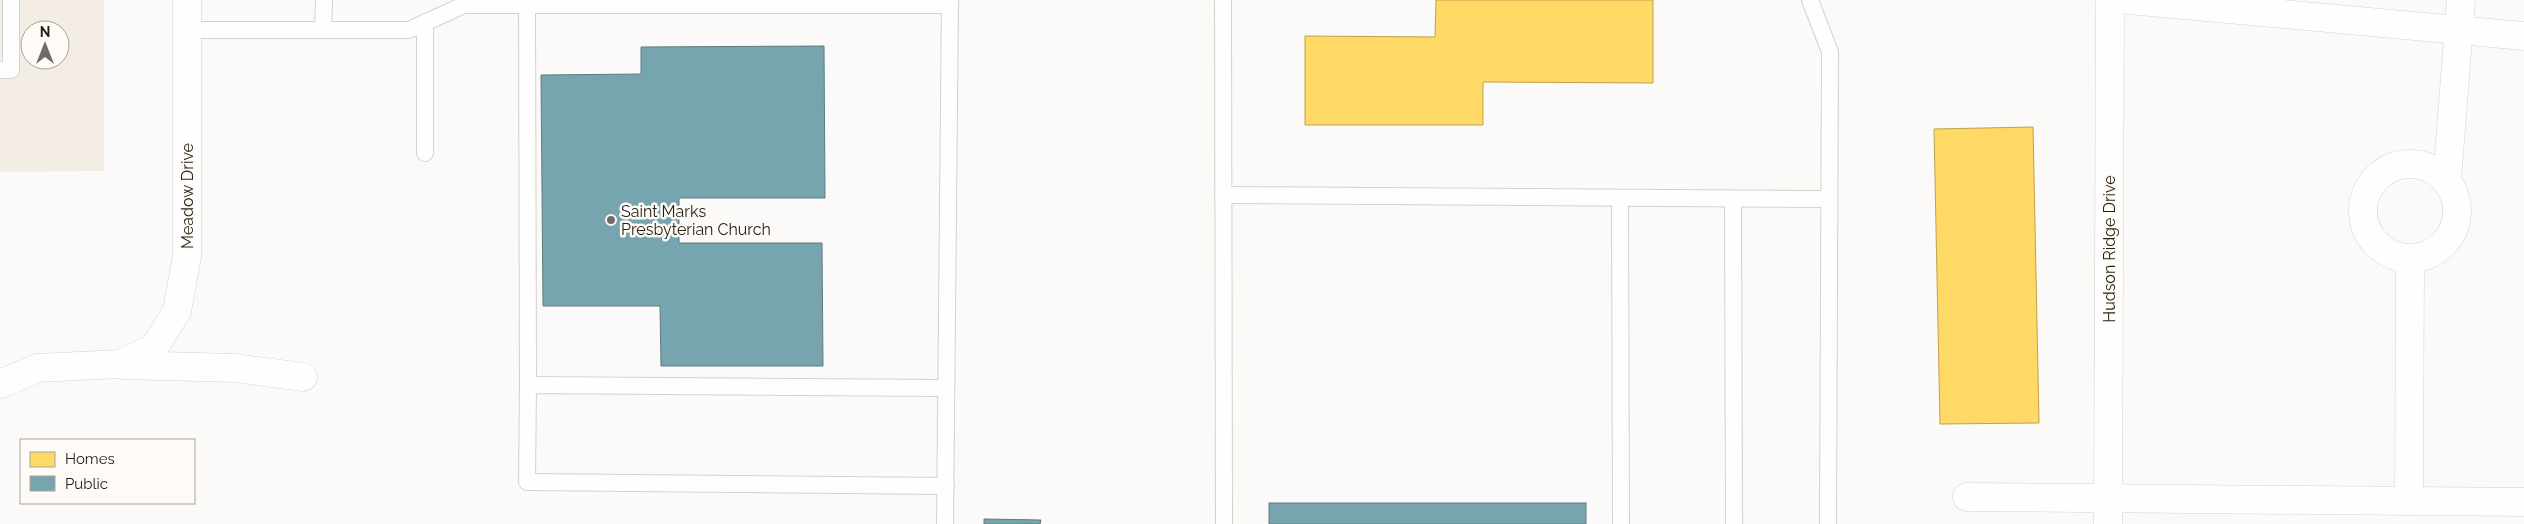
<svg xmlns="http://www.w3.org/2000/svg" width="2524" height="524" font-family="Raleway,sans-serif">
	<rect width="100%" height="100%" fill="#fcfaf8"/>
	<!-- built -->
	<path fill="#f3ede6" fill-rule="evenodd" d="M0,0H104V171L0,172ZM30,30H60V60H30Z"/>
	<!-- homes -->
	<g fill="#ffd966" stroke="#bda14e">
		<path d="M1436,0H1653V83L1483,82V125H1305V36L1435,37Z"/>
		<path d="M2033,127L2039,423L1940,424L1934,129Z"/>
	</g>
	<!-- public -->
	<g fill="#76a5af" stroke="#5d7c81">
		<path d="M824,46L825,198H679V243H822L823,366H661L660,306H543L541,75L641,74V47Z"/>
		<rect x="1269" y="503" width="317" height="21"/>
		<path d="M984,519L1041,520L1040,524H984Z"/>
	</g>
	<g fill="none" stroke-linecap="round" stroke-linejoin="round">
		<!-- lane casing -->
		<g stroke="#d5d1cc" stroke-width="18">
			<g id="lane">
				<path d="M1223,0L1224,524"/>
				<path d="M1810,0L1830,52L1828,524"/>
				<path d="M527,5L528,385"/>
				<path d="M425,23V153"/>
				<path d="M187,30H409L464,5H950"/>
				<path d="M323,30L324,0"/>
				<path d="M0,70H11V0"/>
				<path d="M1223,195L1829,199"/>
				<path d="M1620,198L1621,524"/>
				<path d="M1733,199L1734,524"/>
				<path d="M946,486L527,482L528,385L946,388"/>
				<path d="M945,524L950,0"/>
			</g>
		</g>
		<!-- street casing -->
		<g stroke="#d5d1cc" stroke-width="29">
			<g id="street">
				<path d="M2129,0L2524,36"/>
				<circle cx="2410" cy="211" r="47"/>
				<path d="M2447,180L2461,0"/>
				<path d="M124,365L235,368L303,377"/>
				<path d="M0,384L38,368L120,364L154,348L177,311L187,256V0"/>
				<path d="M1967,497L2524,502"/>
				<path d="M2409,501L2410,259"/>
				<path d="M2108,524L2110,0"/>
			</g>
		</g>
		<!-- lane -->
		<use href="#lane" stroke="#fffefe" stroke-width="16"/>
		<!-- street -->
		<use href="#street" stroke="#fffefe" stroke-width="28"/>
	</g>
	<!-- markers -->
	<circle fill="#706b64" stroke="#fefbf6" stroke-width="2" cx="611" cy="220" r="5"/>
	<g text-anchor="middle" stroke-width="5" stroke-linejoin="round" paint-order="stroke">
		<!-- street labels -->
		<g font-size="16" fill="#241e15" stroke="#fefbf6">
			<text transform="translate(187 196) rotate(-90)" y="6">Meadow Drive</text>
			<text transform="translate(2109 249) rotate(-90)" y="6">Hudson Ridge Drive</text>
		</g>
		<!-- poi labels -->
		<g font-size="16" fill="#241e15" stroke="#fefbf6" text-anchor="start">
			<text x="621" y="217">Saint Marks<tspan x="621" dy="18">Presbyterian Church</tspan></text>
		</g>
	</g>
	<!-- legend -->
	<rect x="20" y="439" width="175" height="65" fill="#fefbf6" stroke="#a7a39c"/>
	<rect x="30" y="452" width="25" height="15" fill="#ffd966" stroke="#a7a39c"/>
	<text x="65" y="464" font-size="15" fill="#241e15">Homes</text>
	<rect x="30" y="476" width="25" height="15" fill="#76a5af" stroke="#a7a39c"/>
	<text x="65" y="489" font-size="15" fill="#241e15">Public</text>
	<!-- north arrow -->
	<g transform="translate(45 45)"><circle r="24" fill="#fefbf6" stroke="#a7a39c"/>
	<path d="M0-4L9 19L0 12L-9 19Z" fill="#706b64"/>
	<text y="-8" font-size="14" font-weight="bold" text-anchor="middle" fill="#241e15">N</text>
	</g>
</svg>
